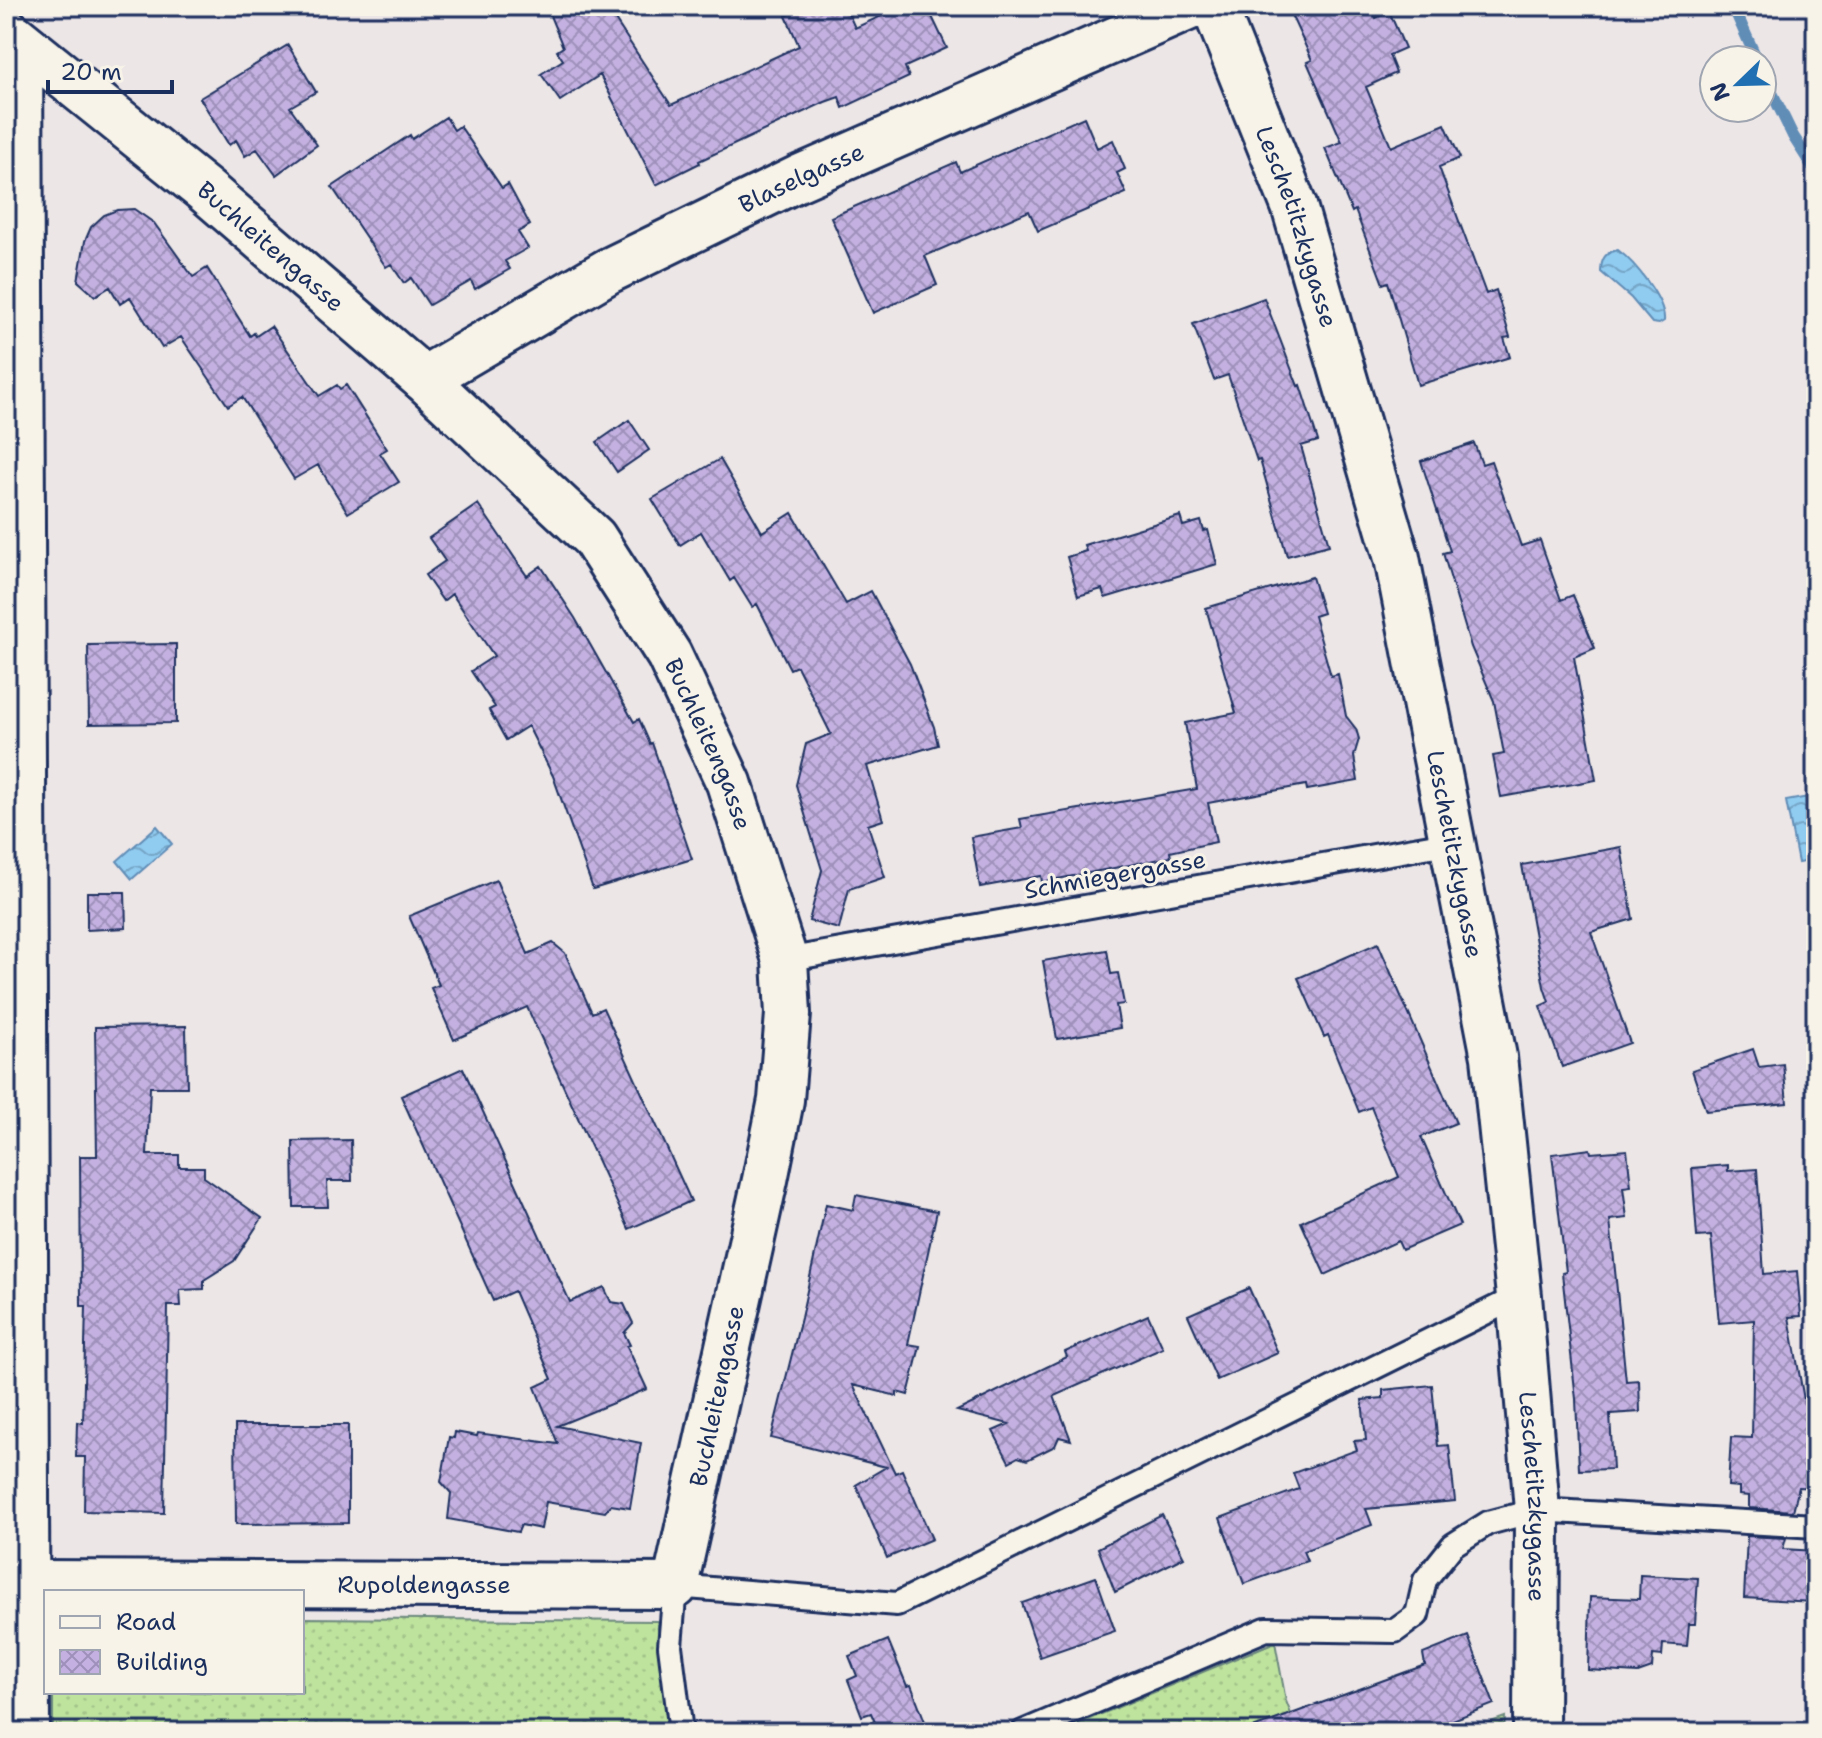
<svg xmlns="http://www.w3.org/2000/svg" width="1822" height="1738" viewBox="0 0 1822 1738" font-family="'Shantell Sans',sans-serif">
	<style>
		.garden { fill: url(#garden-dots); stroke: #6c897e; stroke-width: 2 }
		.water { fill: url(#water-waves); stroke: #618db6; stroke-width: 2 }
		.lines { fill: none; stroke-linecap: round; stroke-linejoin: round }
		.stream { stroke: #618db6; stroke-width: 12 }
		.building { fill: url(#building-cross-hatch); stroke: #1b2f5e; stroke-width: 2 }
		.service-casing { stroke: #1b2f5e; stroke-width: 28 }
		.minor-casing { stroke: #1b2f5e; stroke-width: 50 }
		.service { stroke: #f7f3e8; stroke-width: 22 }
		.minor { stroke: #f7f3e8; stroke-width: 44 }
		.labels { text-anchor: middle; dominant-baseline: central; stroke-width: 6; stroke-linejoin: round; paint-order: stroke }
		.street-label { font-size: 24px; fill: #1b2f5e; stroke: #f7f3e8 }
	</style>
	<defs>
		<pattern id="garden-dots" width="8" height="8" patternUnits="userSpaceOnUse" patternTransform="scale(2)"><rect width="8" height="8" fill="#bee39d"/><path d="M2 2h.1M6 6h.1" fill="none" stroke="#a3c38a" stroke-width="1.8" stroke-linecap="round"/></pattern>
		<pattern id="water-waves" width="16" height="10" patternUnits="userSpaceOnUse" patternTransform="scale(2)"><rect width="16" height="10" fill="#90cbf0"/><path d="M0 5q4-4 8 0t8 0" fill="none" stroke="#75a5c6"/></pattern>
		<pattern id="building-cross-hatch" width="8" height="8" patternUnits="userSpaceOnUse" patternTransform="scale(2)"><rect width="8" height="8" fill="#c4b1e1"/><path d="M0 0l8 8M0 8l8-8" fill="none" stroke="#9e90ba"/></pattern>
	</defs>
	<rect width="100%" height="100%" fill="#ede6e7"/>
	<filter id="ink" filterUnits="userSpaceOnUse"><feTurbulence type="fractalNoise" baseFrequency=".0125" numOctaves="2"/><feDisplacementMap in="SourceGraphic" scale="16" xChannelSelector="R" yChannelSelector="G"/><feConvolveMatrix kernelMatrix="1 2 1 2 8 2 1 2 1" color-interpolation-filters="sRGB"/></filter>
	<g filter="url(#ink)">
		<path class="garden" d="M302,1618L657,1621L671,1732H53V1692H302Z
			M1275,1642L1286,1701L1298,1732H1058Z
			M1505,1717L1504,1732H1463Z"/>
		<path class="water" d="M1618,250C1634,262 1666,300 1664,321L1659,324L1652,323L1631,298L1601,272C1601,259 1605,252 1618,250Z
			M1814,796L1816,860L1798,863L1786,801Z
			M157,826L172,844L132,879L117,861Z"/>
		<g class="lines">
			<path class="stream" d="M1733,6L1757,60
				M1762,72L1793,136L1816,172"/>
		</g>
		<path class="building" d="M546,6H606L671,105L799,46L786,16L807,6H845L855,28L903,6H927L947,48L905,67L909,77L843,108L839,97L825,102L699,161L700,163L656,185L600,75L560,101L541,74L563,60L557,51L563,47Z
			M1287,6H1371L1376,18L1389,11L1405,48L1389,55L1396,73L1366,87L1391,147L1445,124L1460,158L1439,167L1486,294L1496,290L1510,337L1504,338L1510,357L1418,385L1388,282L1383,284L1355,210L1352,212L1325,148L1342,142L1307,62L1312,60Z
			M288,45L316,92L290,107L317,145L276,175L257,149L245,156L236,140L229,145L200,98Z
			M446,117L454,130L460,126L502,188L508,184L530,225L518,232L528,248L505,261L510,269L475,289L471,281L429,305L411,278L404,283L391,264L386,267L332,187L410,135L412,139Z
			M1084,117L1097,148L1113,140L1125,169L1117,173L1126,193L1038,231L1029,211L925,256L937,285L873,313L831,217L956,162L960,172Z
			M134,209L154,223L193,277L207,268L250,336L254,333L256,336L271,326L319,396L337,385L340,389L346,385L387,449L380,453L399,482L348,513L318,465L294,479L242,397L228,406L181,337L162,348L130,297L120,304L110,287L95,296L78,281L85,241L91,227L104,215L117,210Z
			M1264,298L1298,386L1300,385L1318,441L1301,446L1329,545L1287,556L1260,460L1257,461L1228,375L1214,380L1193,324Z
			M629,420L649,450L617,472L597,442Z
			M1474,443L1482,464L1491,461L1521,546L1540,540L1561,600L1573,595L1595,648L1574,657L1596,780L1501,797L1493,756L1504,754L1494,701L1471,647L1443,553L1450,551L1421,461Z
			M720,459L762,532L792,513L846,604L871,591L910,664L934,727L938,745L867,766L883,820L868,825L885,877L849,889L839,929L809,921L822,870L796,785L806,744L831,734L797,666L790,669L757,604L752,607L734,578L730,581L701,532L680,545L652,499Z
			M478,504L527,576L541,566L575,618L634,722L639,719L650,744L652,743L692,859L593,889L553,776L528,726L506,740L489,710L495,707L471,671L494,656L452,594L443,601L425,575L445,561L429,538Z
			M1180,516L1183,526L1201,521L1204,531L1208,530L1217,564L1105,598L1102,589L1078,596L1067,557L1086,551L1084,545Z
			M1312,577L1323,613L1314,616L1331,676L1338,674L1346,716L1356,729L1359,739L1354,756L1358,781L1307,790L1306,785L1208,803L1216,842L1170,852L1171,857L1042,882L1041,876L980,887L971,837L1022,828L1020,819L1197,789L1185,723L1236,713L1206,608Z
			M176,644V723L89,724L88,645Z
			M1621,847L1633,919L1591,932L1630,1043L1562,1067L1540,1006L1549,1002L1544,987L1522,865Z
			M496,880L528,954L553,943L565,953L592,1013L603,1008L691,1201L629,1229L527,1007L454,1040L431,988L439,985L409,916Z
			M87,892H125L126,928L87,930Z
			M1378,943L1456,1123L1421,1137L1460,1225L1402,1250L1398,1241L1325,1275L1301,1222L1399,1177L1371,1107L1359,1112L1328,1035L1324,1037L1298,978Z
			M1107,950L1111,974L1118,973L1124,1004L1116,1005L1120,1028L1057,1039L1043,961Z
			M186,1026L187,1087H150L147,1155H179V1167H204V1177L262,1218L234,1261L204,1280V1289L180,1290L181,1306H168L164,1513L84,1511L85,1457H76L77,1422L83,1423L86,1306H81L80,1156H97L95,1027Z
			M1753,1049L1759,1067L1783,1064L1787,1103L1706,1111L1692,1070Z
			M463,1068L570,1302L604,1287L611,1302L624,1304L633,1323L624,1333L630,1345L627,1346L647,1389L557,1426L641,1443L630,1508L611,1505L605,1512L546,1502L541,1529L521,1525L518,1532L448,1519L451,1493L441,1482L449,1437L454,1438L455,1432L477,1436L478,1433L558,1444L535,1387L552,1379L514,1291L493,1301L401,1096Z
			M351,1140L352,1181H327L328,1207H294L293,1141Z
			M1590,1149L1591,1153L1627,1150L1631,1186L1623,1187L1627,1218L1610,1220L1626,1381L1639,1380L1640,1412L1610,1414L1613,1469L1579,1470L1576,1399L1562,1273L1566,1272L1552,1154Z
			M1728,1165V1171L1757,1169L1764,1274L1797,1271L1801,1316L1789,1317L1816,1466V1488L1799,1487L1793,1511L1749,1508V1496L1739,1495V1487L1728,1486L1731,1437L1752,1438L1754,1320L1719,1323L1711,1236L1697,1237L1692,1168Z
			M856,1195L937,1211L908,1344L920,1346L908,1395L897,1392V1396L853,1385L895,1473L902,1470L932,1539L887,1558L856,1485L886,1467L771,1438L801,1318L826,1204L853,1210Z
			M1249,1288L1278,1353L1217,1380L1188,1315Z
			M1148,1315L1163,1348L1054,1396L1071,1440L1059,1437L1055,1446L1027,1460L1018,1457L1009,1462L993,1431L1009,1424L957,1411L1067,1357L1065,1352Z
			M1432,1385L1438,1446L1449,1445L1455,1501L1366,1509L1372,1525L1303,1551L1307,1561L1244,1584L1220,1518L1299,1489L1293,1473L1357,1450L1354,1441L1366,1440L1362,1400L1383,1398V1390Z
			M235,1425H348V1523L236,1524Z
			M1162,1515L1184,1557L1115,1592L1098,1548Z
			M1747,1536L1786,1538L1783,1549L1816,1551L1813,1602L1744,1598Z
			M1640,1575L1698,1578L1695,1624H1689L1687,1646L1663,1644L1662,1656L1653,1655L1652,1668L1638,1673L1588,1670L1590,1597L1639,1599Z
			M1096,1577L1115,1631L1040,1657L1022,1603Z
			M1468,1636L1494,1704L1422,1732H1254L1253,1728L1425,1665L1423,1654Z
			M888,1640L907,1686L911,1685L929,1732H879L871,1713L862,1716L848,1680L857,1676L849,1656Z"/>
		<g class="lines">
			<g class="service-casing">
				<path id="service" d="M785,960L1453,842
					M681,1732L670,1646L675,1586L897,1604L1519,1296
					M1023,1732L1266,1629L1395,1631L1417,1615L1425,1580L1453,1545L1488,1523L1537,1510L1816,1526"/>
			</g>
			<g class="minor-casing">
				<g id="minor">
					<path id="s1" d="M1214,6L1294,206L1397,558L1494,1057L1519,1296L1537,1510L1536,1732"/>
					<path id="s2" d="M6,30L206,191L424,379L594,538L669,655L729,783L785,960L788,1014L781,1100L765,1180L675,1586L28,1583"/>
					<path d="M20,44L27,1732"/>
					<path id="s3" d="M424,379L608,271L799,178L1192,6"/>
				</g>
			</g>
			<use href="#service" class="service"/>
			<use href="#minor" class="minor"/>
		</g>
	</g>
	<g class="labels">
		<g class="street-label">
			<text stroke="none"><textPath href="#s3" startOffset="428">Blaselgasse</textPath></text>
			<text stroke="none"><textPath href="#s1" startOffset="236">Leschetitzkygasse</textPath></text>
			<text stroke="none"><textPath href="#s2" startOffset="342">Buchleitengasse</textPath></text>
			<text stroke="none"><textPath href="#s2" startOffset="1014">Buchleitengasse</textPath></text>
			<text stroke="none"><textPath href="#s1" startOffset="884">Leschetitzkygasse</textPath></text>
			<text transform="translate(1115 875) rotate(-10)">Schmiegergasse</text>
			<text transform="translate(717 1396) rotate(-78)">Buchleitengasse</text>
			<text stroke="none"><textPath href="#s1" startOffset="1532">Leschetitzkygasse</textPath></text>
			<text x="424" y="1585">Rupoldengasse</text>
		</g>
	</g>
	<rect width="1822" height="1738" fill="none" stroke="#f7f3e8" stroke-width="32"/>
	<rect x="16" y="16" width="1790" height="1706" fill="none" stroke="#1b2f5e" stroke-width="3" filter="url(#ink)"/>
	<rect x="44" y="1590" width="260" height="104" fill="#f7f3e8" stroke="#9fa5b1" stroke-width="2"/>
	<rect x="60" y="1616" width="40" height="12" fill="#f7f3e8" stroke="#9fa5b1" stroke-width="2"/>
	<text x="116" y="1630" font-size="24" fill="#1b2f5e">Road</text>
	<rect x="60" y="1650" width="40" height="24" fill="url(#building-cross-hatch)" stroke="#9fa5b1" stroke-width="2"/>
	<text x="116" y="1670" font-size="24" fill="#1b2f5e">Building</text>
	<g transform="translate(1738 84) rotate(247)"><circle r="38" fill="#f7f3e8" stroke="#9fa5b1" stroke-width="2"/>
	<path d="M0-6L14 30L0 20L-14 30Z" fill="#1f6fb2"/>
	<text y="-12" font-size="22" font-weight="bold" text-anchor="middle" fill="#1b2f5e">N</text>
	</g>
	<path d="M48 80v12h124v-12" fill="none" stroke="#1b2f5e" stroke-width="4"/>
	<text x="60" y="80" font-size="24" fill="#1b2f5e" stroke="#f7f3e8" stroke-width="6" paint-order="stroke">20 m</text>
</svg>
